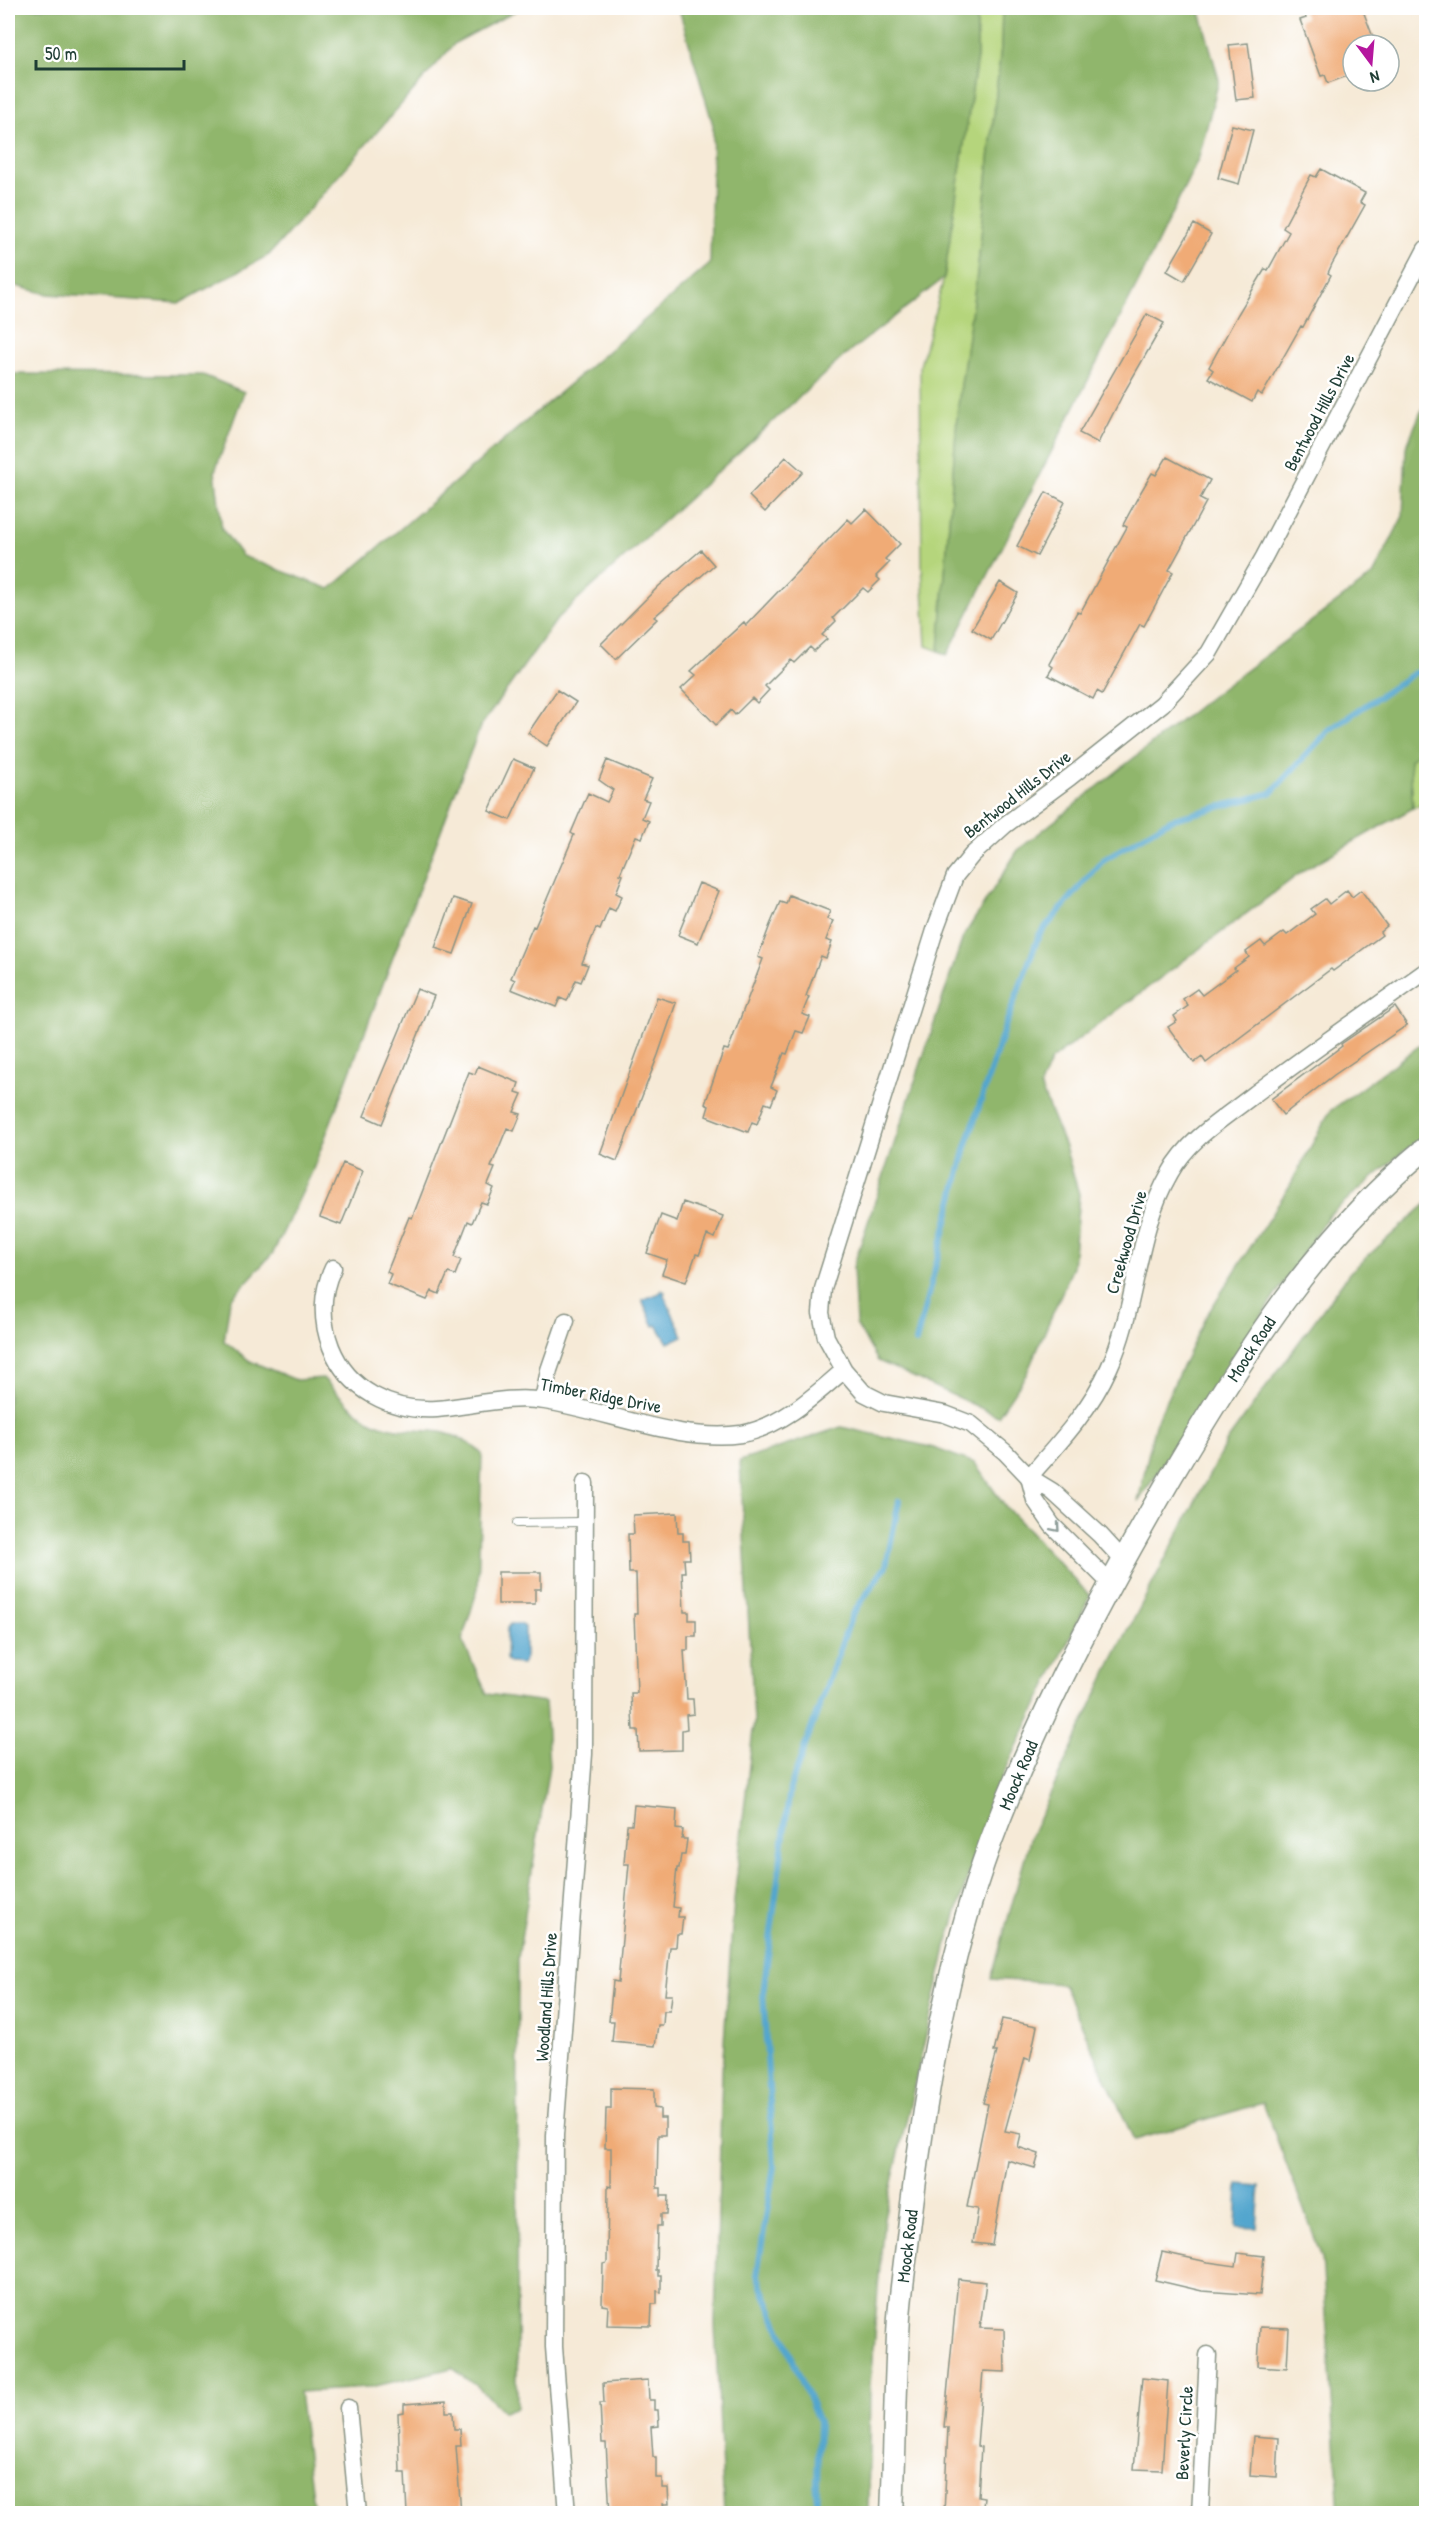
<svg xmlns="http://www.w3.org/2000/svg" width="1434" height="2521" viewBox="0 0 1434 2521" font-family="'Patrick Hand',sans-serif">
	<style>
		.green { fill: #b5d57c; stroke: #6a8958; stroke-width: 1.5 }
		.forest { fill: #90b66c; stroke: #587a50; stroke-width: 1.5 }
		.water { fill: #52a6ce; stroke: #387281; stroke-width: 1.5 }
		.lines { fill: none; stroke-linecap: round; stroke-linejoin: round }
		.stream { stroke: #52a6ce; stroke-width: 6 }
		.building { fill: #f0ab76 }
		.lane-casing { stroke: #8a9486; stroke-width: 10 }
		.street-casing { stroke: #8a9486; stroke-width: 19 }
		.secondary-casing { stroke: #8a9486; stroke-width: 25 }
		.lane { stroke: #fff; stroke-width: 8 }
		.street { stroke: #fff; stroke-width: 16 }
		.secondary { stroke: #fff; stroke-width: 22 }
		.oneway { stroke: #8f9e9a }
		.labels { text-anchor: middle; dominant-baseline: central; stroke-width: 5; stroke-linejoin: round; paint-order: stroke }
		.street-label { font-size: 18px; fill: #1f3d34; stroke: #fff }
	</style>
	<rect width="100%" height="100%" fill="#fff"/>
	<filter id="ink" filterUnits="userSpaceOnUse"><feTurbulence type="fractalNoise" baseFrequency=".0167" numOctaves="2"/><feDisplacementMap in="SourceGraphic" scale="12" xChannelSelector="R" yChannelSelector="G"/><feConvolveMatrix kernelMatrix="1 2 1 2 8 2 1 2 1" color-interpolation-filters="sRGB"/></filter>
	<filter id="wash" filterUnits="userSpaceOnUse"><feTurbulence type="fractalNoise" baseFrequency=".008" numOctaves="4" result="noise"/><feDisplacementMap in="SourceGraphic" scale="24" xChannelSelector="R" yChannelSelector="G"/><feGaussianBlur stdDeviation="1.35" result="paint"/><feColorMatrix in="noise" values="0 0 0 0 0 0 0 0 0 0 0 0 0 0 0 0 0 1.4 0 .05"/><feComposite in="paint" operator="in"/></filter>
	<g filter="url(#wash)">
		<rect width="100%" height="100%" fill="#f6ead7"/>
		<path class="green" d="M977,8H1002L1001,47L977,274L958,406L939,651L926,646L922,565L920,366L944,278L977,57Z
			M1426,744V801L1413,808L1410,760Z"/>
		<path class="forest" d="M8,8H521L455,43L269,255L180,303L47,294L8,284Z
			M676,8H977V57L944,278L843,357L558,618L480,727L312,1172L273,1253L230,1300L224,1341L250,1361L296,1380L323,1378C336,1392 351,1409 368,1419C394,1435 420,1427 445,1433C458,1436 471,1444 482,1453L478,1588L462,1640L487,1694L545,1702L549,1766L518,1958L517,2407L504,2412L477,2386L452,2368L367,2388L299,2392L314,2513H8V374L203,375L244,392L215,471L222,529L242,556L330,589L710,264L713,125L679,9Z
			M1002,8H1199L1219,80L1199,157L1140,279L947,655L939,651L958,406L977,274L1001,47Z
			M1426,400V744L1410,760L1413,808L1307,868L1051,1060L1040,1086L1065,1147L1079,1194L1073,1267L1026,1375L998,1416L878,1361L856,1324L853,1267L963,937L1018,850L1213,695L1373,575L1403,516L1406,447Z
			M1426,1041V1136L1403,1152L1328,1216L1138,1502L1155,1424L1205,1318L1289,1187L1330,1111Z
			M1426,1204V2513H1340L1322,2257L1263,2103L1134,2140L1063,1984L991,1979L1031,1836L1113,1659L1227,1441L1350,1272Z
			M841,1427L931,1447L975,1463L1004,1505L1090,1596L991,1800L946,1948L884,2217L870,2385L868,2513L724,2514L715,2324L722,2071L734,1900L754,1721L740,1461Z"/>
		<path class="water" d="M661,1290L665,1292L664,1295L683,1336L668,1343L657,1325L654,1326L642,1300L660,1293Z
			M510,1624H521L525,1628V1660L522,1664L509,1663L506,1659L507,1628Z
			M1238,2184L1260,2186L1257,2228L1236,2227Z"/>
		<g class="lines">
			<path class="stream" d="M916,1342L966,1147L1004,1029L1039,935L1103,860L1170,820L1271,793L1329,730L1414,673L1426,669
				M816,2514L819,2422L757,2275L774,2166L763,1993L790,1788L852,1615L886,1566L899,1501"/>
		</g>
		<g id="blocks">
			<path class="building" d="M1302,8H1362L1376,45H1353V74L1328,83L1325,75L1321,76L1300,20L1306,18Z
				M1248,43L1255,98L1236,100L1229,45Z
				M1232,125L1253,130L1239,184L1218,178Z
				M1321,169L1365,193L1360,202L1365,205L1332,264L1328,273L1331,275L1303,327L1301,326L1262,395L1257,392L1252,402L1208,378L1213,370L1209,367L1238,314L1265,269L1268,270L1289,232L1283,228L1311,175L1316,177Z
				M1194,224L1211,234L1184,281L1167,271Z
				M1147,314L1164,323L1123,394L1098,443L1079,433Z
				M786,457L803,472L765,512L749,496Z
				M1167,457L1210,480L1200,499L1206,502L1169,570L1173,572L1144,626L1140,624L1102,694L1097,691L1093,699L1048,675L1053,667L1049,664L1077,612L1080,613L1127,527L1123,525L1139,495L1152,473L1156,475Z
				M1046,492L1065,502L1037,556L1017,546Z
				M866,509L900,544L885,559L889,563L876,576L880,580L868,592L863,588L833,618L836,621L822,635L827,639L814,651L810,647L794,663L791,660L765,686L769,690L757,703L752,698L735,715L731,710L716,725L681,689L696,675L691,671L744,622L746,625L848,519L852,523Z
				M701,550L714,565L654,617L657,619L616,659L601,644L659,586Z
				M1000,582L1018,593L991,640L972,629Z
				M557,690L576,702L547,746L528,733Z
				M513,759L534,768L510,820L489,811Z
				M607,760L652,779L643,799L649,801L642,818L649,821L642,838L636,836L620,874L623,875L616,893L622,896L615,911L609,908L600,930L596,928L582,963L588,965L581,982L576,980L567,1001L560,998L556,1007L511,989L515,980L511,978L533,926L535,927L574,835L571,833L588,793L607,802L613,790L599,780Z
				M699,883L719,891L698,943L678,935Z
				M1347,890L1352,897L1361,890L1387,926L1380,932L1382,935L1333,971L1331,969L1206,1063L1202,1057L1194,1063L1168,1027L1177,1021L1174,1016L1188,1006L1183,999L1197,989L1202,995L1236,970L1234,968L1249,957L1246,952L1261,941L1265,946L1284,932L1287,935L1315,914L1311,909L1325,899L1329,904Z
				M789,895L830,911L827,919L833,921L826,940L832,942L826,958L821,956L806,996L809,997L802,1014L810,1017L803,1033L796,1031L787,1054L784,1053L771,1087L777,1090L771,1105L765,1103L757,1124L752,1122L748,1132L706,1116L709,1106L705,1104L724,1049L728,1050L763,959L758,957L770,925L780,902L786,904Z
				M453,898L472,904L454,954L435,948Z
				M417,989L434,996L382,1124L364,1116Z
				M657,997L676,1003L658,1055L617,1161L600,1154Z
				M1395,1007L1407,1025L1334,1075L1283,1115L1271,1099L1342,1046L1341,1044Z
				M478,1066L519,1083L516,1092L522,1094L514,1112L521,1114L514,1131L507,1128L491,1167L495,1168L488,1185L494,1188L487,1204L481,1202L472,1223L468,1221L454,1257L461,1260L455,1275L448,1273L439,1294L432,1291L427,1300L387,1284L391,1274L387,1272L409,1217L412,1218L469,1072L475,1074Z
				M343,1163L363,1171L341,1225L320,1217Z
				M683,1202L723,1216L715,1238L707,1235L699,1255L696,1254L686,1282L662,1274L667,1260L647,1253L661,1215L677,1221Z
				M677,1513L678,1533H683V1541H689L690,1559H684L685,1572H682L684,1612H689V1620H696V1636H688V1650H684L687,1699H693L694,1714L686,1715L687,1729L682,1730V1750L639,1751L638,1730H633L631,1693H637L634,1614H637L636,1573H629L628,1534H634L633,1515Z
				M498,1572H541V1589H535V1604H498Z
				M634,1805L677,1809L676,1829L683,1830L682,1839H687L685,1855H681L679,1868H677L673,1907L679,1908L678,1917H683L681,1934H677L676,1947H670L665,1995H672L670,2011H664L663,2025H658L655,2046L612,2042L614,2021H609L613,1981L618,1982L629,1864H624L627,1825H632Z
				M1002,2019L1037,2026L1030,2060L1025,2058L1005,2131L1021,2134L1018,2147L1039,2154L1035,2168L1007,2160L992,2245L973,2243L978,2209L967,2207L988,2104L983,2103L997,2052H994Z
				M611,2088L654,2089V2108L660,2109V2118H665V2135H658L657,2188H661V2196H668L667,2214H661V2226H657L656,2270H658V2276H661V2292L657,2291V2304H652L651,2326L607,2325L608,2306L602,2305L603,2264L607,2263L608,2186L611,2187V2148H605L606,2109H611Z
				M1162,2252L1208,2262L1236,2266L1238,2253L1264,2256L1260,2295L1202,2291L1155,2280Z
				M958,2279L986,2282L980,2328L1004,2329L1005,2372L983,2371L977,2446L981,2447L978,2497L984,2498L982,2514H944L948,2427H944Z
				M1260,2327L1289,2328L1287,2368L1258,2366Z
				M1142,2378L1168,2381L1162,2470L1134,2469Z
				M648,2380L649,2400H654V2410H658L659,2426L651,2427L653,2457H656V2478H662V2488H668L669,2504H663L664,2514H610L606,2443H602L600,2403H604L603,2383Z
				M446,2401V2412H453L454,2429H460L461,2446H456L461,2514H407L405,2473H400L398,2413L404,2412V2404Z
				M1253,2436L1279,2438L1277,2477L1250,2475Z"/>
		</g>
	</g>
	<g filter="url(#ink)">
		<use href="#blocks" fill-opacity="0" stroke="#8a9486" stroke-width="1.5"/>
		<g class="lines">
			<g class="lane-casing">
				<path id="lane" d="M517,1523L583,1522"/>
			</g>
			<g class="street-casing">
				<path id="street" d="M333,1268C321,1293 321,1321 331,1347C348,1390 391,1412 437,1409C472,1406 509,1395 545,1401C605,1410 680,1443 741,1434C781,1427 814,1396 844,1370
					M543,1400L549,1370L566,1321
					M1029,1477C1059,1443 1090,1410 1109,1368C1138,1305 1135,1233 1170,1173C1189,1138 1226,1117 1256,1093C1312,1051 1370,1011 1426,971
					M1029,1477L1035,1500L1052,1525L1110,1583
					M1123,1560L1100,1535L1052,1491L1029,1477L1005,1452L971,1424L945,1414L884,1403L864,1393L844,1370L826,1337L821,1313L823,1289L936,927L955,876L972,855L1005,825L1070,777L1162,704L1209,653L1264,557L1426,249
					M348,2408L358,2514
					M567,2514L554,2347L555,2135L584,1754L585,1483
					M1200,2514L1208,2355"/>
			</g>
			<g class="secondary-casing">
				<path id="secondary" d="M892,2514C895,2448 895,2382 899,2317C902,2279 908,2241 912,2204C928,2075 951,1941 999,1820C1046,1700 1107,1587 1172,1475C1243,1355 1317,1237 1426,1148"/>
			</g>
			<use href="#lane" class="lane"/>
			<use href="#street" class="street"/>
			<use href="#secondary" class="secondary"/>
		</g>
		<defs><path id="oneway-chevron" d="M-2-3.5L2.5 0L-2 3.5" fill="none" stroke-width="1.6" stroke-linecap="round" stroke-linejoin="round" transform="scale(1.5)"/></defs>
		<use class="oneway" href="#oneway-chevron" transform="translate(1056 1528) rotate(49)"/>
	</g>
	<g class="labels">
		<g class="street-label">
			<text transform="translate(1319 412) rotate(-62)">Bentwood Hills Drive</text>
			<text transform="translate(1017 794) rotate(-38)">Bentwood Hills Drive</text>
			<text transform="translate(1126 1242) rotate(-74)">Creekwood Drive</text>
			<text transform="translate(1251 1349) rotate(-57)">Moock Road</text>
			<text transform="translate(601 1395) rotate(11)">Timber Ridge Drive</text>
			<text transform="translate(1018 1775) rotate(-67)">Moock Road</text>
			<text transform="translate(546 1997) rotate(-86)">Woodland Hills Drive</text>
			<text transform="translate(907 2246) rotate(-83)">Moock Road</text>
			<text transform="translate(1184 2433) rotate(-87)">Beverly Circle</text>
		</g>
	</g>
	<rect width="1434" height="2521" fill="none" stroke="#fff" stroke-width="30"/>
	<g transform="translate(1371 63) rotate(164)"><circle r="28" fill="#ffffff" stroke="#a5b1ae" stroke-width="1.5"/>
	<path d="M0-4.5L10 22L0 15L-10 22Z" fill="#b5179e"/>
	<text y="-9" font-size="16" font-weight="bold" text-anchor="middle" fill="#1f3d34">N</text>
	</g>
	<path d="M36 60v9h148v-9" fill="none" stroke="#1f3d34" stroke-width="3"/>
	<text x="45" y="60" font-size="18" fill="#1f3d34" stroke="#ffffff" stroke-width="4.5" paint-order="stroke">50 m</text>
</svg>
